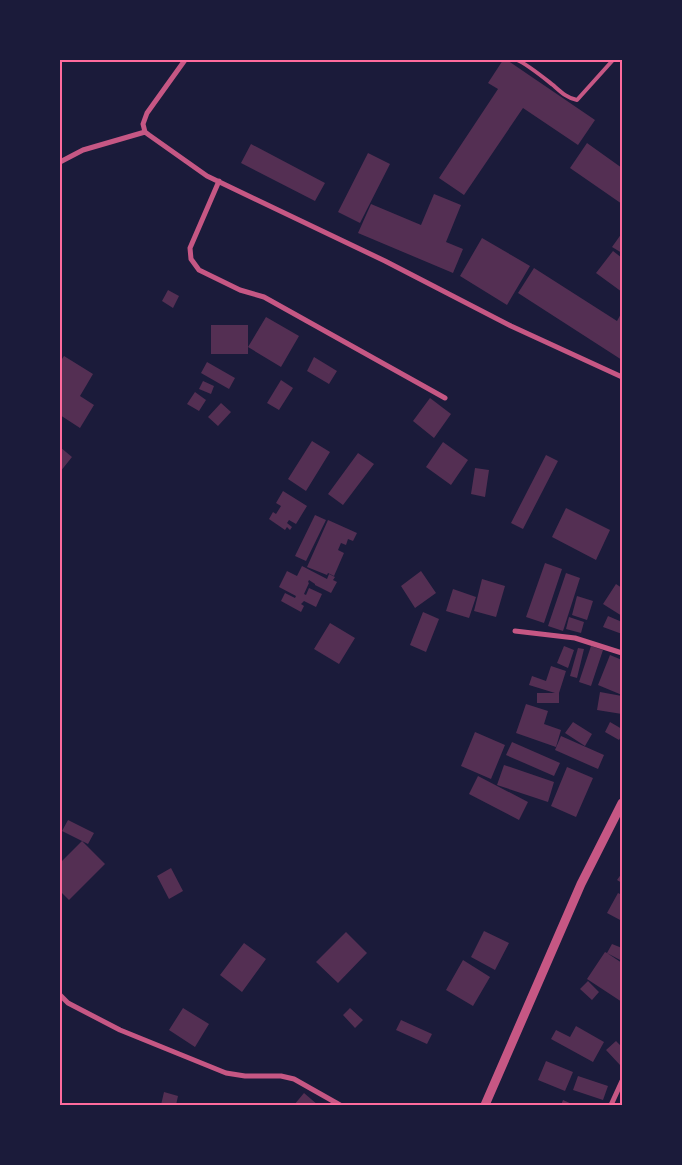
<svg xmlns="http://www.w3.org/2000/svg" width="682" height="1165" viewBox="0 0 682 1165" font-family="'Sofia Sans Condensed',sans-serif">
	<style>
		.building { fill: #542f53 }
		.lines { fill: none; stroke-linecap: round; stroke-linejoin: round }
		.service { stroke: #c65784; stroke-width: 4 }
		.minor { stroke: #c65784; stroke-width: 5 }
		.tertiary { stroke: #c65784; stroke-width: 9 }
		.neatline { fill: none; stroke: #ff6b9d; stroke-width: 2 }
	</style>
	<rect width="100%" height="100%" fill="#1b1b3a"/>
	<path class="building" d="M503,60H507L595,120L578,145L523,108L464,195L439,178L498,89L488,83Z
		M587,143L622,168V204L570,168Z
		M251,144L325,183L315,201L241,163Z
		M368,153L390,164L360,223L338,212Z
		M434,194L461,205L446,242L463,249L453,273L358,233L371,204L421,225Z
		M622,233V253L612,247Z
		M482,238L530,266L507,305L460,276Z
		M613,251L622,258V292L596,273Z
		M534,268L617,321L622,312V360L518,293Z
		M168,290L179,296L173,308L162,301Z
		M266,317L299,336L281,367L248,347V354H211V325H248V347Z
		M64,356L93,374L80,396L94,405L80,428L60,415V362Z
		M314,357L337,371L329,384L307,371Z
		M207,362L235,378L229,389L201,373Z
		M281,380L293,388L279,410L267,403Z
		M203,381L214,386L211,394L199,389Z
		M195,392L206,400L199,411L187,404Z
		M430,398L451,414L434,438L413,421Z
		M221,403L231,412L218,426L208,417Z
		M312,441L330,452L306,491L288,479Z
		M443,442L468,460L451,485L426,467Z
		M60,447L72,457L60,472Z
		M358,453L374,464L343,505L328,494Z
		M546,455L558,461L523,529L511,523Z
		M475,468L489,470L485,497L471,494Z
		M283,491L307,506L296,524L289,520L287,523L292,527L290,530L287,527L285,530L269,519L273,512L276,514L281,506L276,503Z
		M566,508L610,530L596,560L552,537Z
		M315,515L326,520L306,561L295,556Z
		M328,520L357,533L353,541L348,539L346,545L341,543L338,550L344,553L334,576L328,573L327,575L307,567Z
		M545,563L562,569L544,623L526,617Z
		M302,566L327,579L329,574L335,577L333,580L337,582L331,593L315,585V584L309,580L308,582L309,583L304,594L306,595L309,588L322,594L316,607L304,601L301,604L304,606L301,612L281,601L285,593L295,598L296,596L279,587L287,571L297,576Z
		M421,571L436,593L415,608L401,586Z
		M566,573L580,578L563,631L548,626Z
		M482,579L505,586L496,617L474,611Z
		M616,584L622,588V616L603,604Z
		M453,589L476,597L469,618L446,611Z
		M577,596L593,601L587,620L572,615Z
		M423,612L439,619L426,652L410,645Z
		M608,616L622,622V634L603,627Z
		M569,617L584,622L581,633L566,629Z
		M330,623L355,638L339,664L314,649Z
		M564,646L574,650L568,668L557,663Z
		M591,646L603,650L591,686L579,682Z
		M578,648L584,649L577,678L570,676Z
		M610,655L622,660V695L598,685Z
		M551,666L566,671L559,693V703H537V693H555L529,685L532,676L546,681Z
		M600,692L622,696V714L597,710Z
		M526,704L548,711L544,724L561,730L556,747L516,733Z
		M573,722L592,734L585,746L565,733Z
		M610,722L622,729V735L619,740L605,732Z
		M475,732L505,745L491,779L461,766Z
		M561,736L604,755L598,769L555,750Z
		M512,742L560,763L554,776L506,755Z
		M504,765L554,782L548,802L497,785Z
		M567,767L593,778L576,817L551,806Z
		M478,776L528,802L519,820L469,794Z
		M68,820L94,833L88,844L62,831Z
		M82,841L105,864L69,900L60,891V863Z
		M171,868L183,891L169,899L157,876Z
		M622,873V883L617,880Z
		M618,893L622,895V921L607,913Z
		M484,931L509,943L495,970L471,957Z
		M346,932L367,953L338,983L316,962Z
		M244,943L266,959L242,992L220,975Z
		M612,944L622,948V961L607,953L622,963V1002L587,979L605,952L607,953Z
		M463,960L490,977L473,1006L446,990Z
		M588,981L599,992L592,1000L580,989Z
		M183,1008L209,1024L195,1047L169,1030Z
		M350,1008L363,1020L355,1028L343,1015Z
		M401,1020L432,1034L427,1044L396,1030Z
		M576,1026L604,1042L593,1062L551,1039L556,1030L570,1037Z
		M616,1041L622,1047V1064L620,1065L606,1050Z
		M546,1061L573,1072L565,1091L538,1080Z
		M578,1076L608,1086L603,1100L573,1090Z
		M164,1092L178,1096L176,1105H161Z
		M304,1093L318,1105H294Z
		M563,1100L574,1105H561Z"/>
	<g class="lines">
		<path class="service" d="M517,60C527,64 544,78 553,85C561,92 567,98 577,100L613,60"/>
		<path class="minor" d="M185,60L147,113L143,124L145,132L149,135L207,176L385,261L511,326L622,377
			M60,162L83,150L145,132
			M219,181L190,248L191,259L199,270L240,290L264,297L445,398
			M515,631L575,638L622,653
			M60,995L68,1003L120,1030L226,1073L245,1076H281L294,1079L340,1105
			M611,1105L622,1081"/>
		<path class="tertiary" d="M485,1105L581,884L622,803"/>
	</g>
	<rect width="682" height="1165" fill="none" stroke="#1b1b3a" stroke-width="122"/>
	<rect x="61" y="61" width="560" height="1043" class="neatline"/>
</svg>
